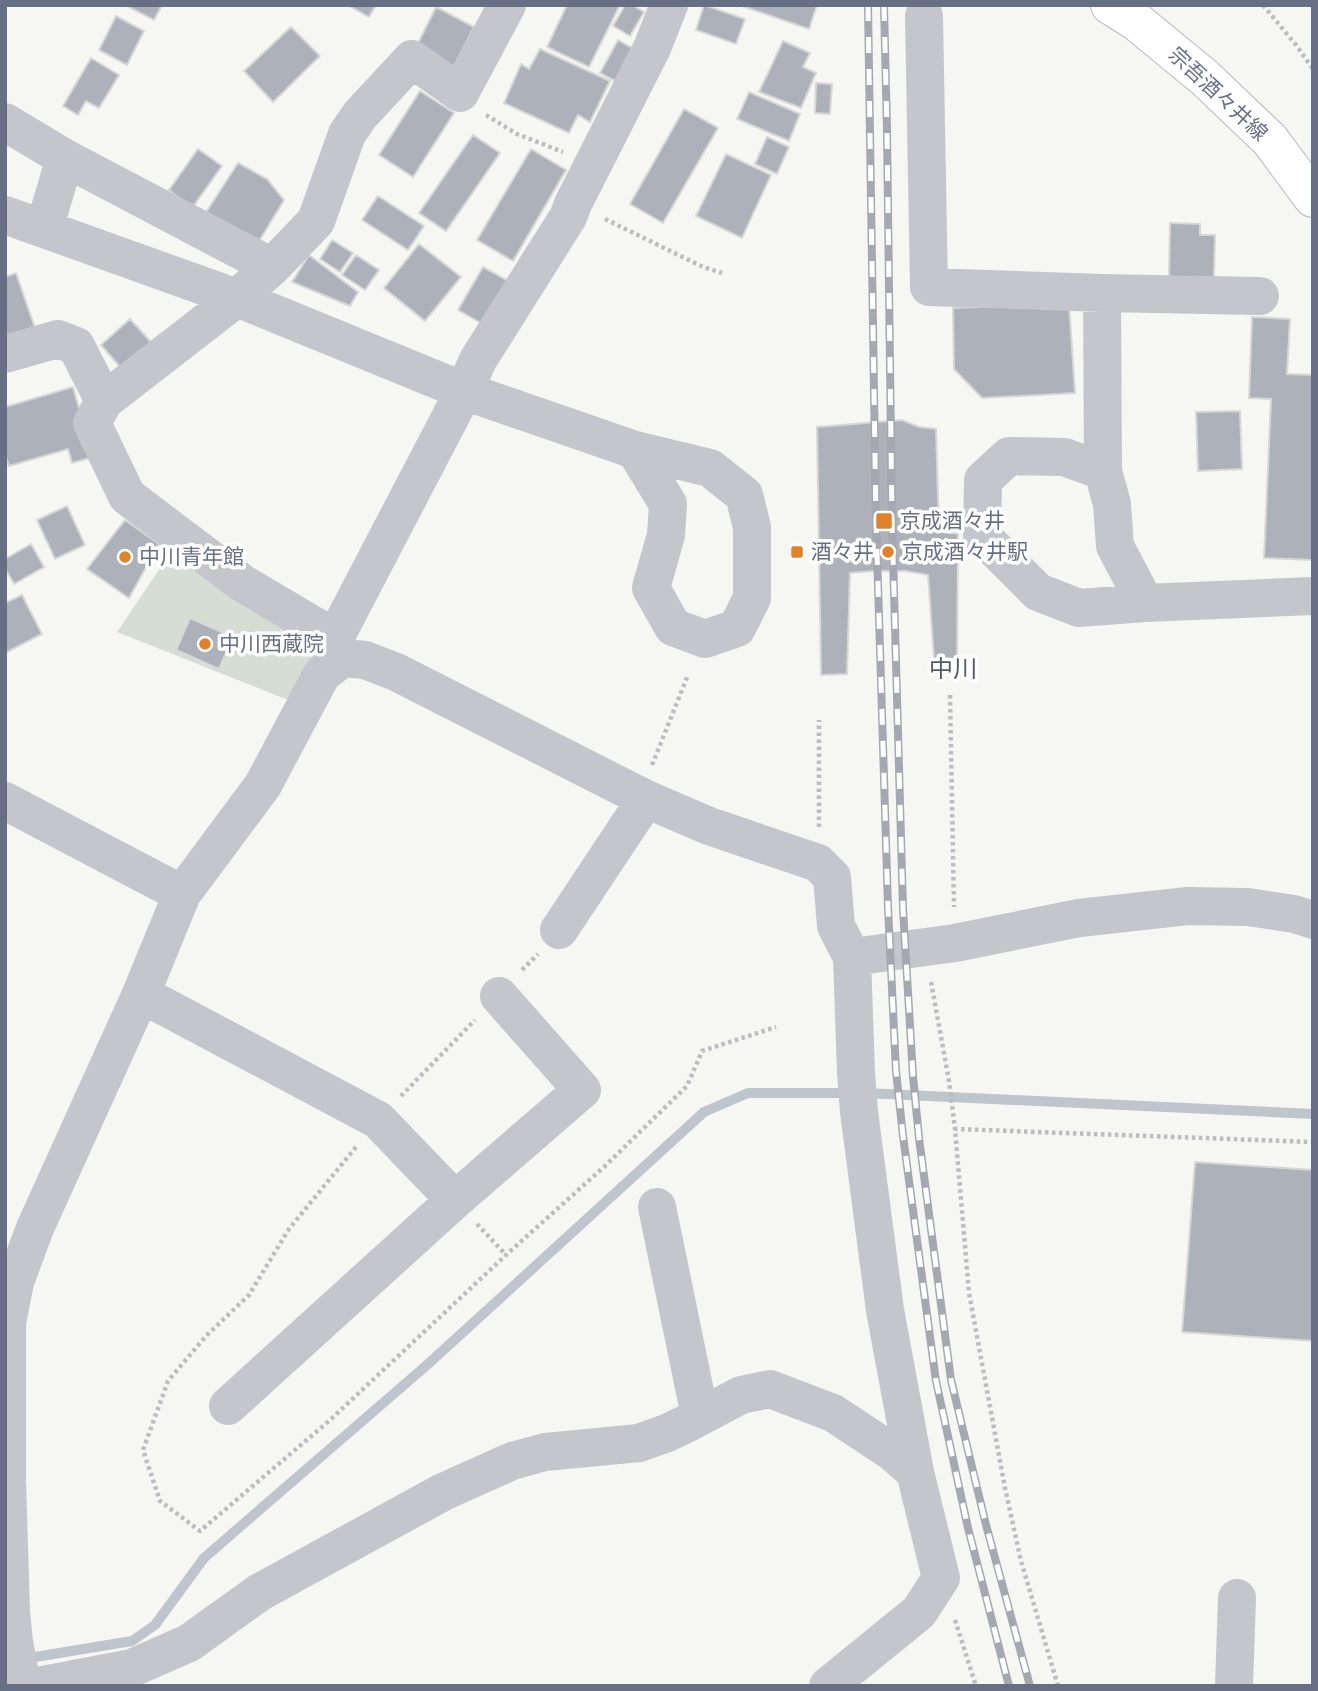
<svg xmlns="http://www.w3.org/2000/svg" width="1318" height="1691" viewBox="0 0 1318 1691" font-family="'Fira Sans Condensed','Noto Sans JP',sans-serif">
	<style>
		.green { fill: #d6ddd5 }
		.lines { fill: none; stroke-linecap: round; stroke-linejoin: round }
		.stream { stroke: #bec5cd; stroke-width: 10 }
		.building { fill: #adb1b9; stroke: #d7d8d6; stroke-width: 2 }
		.major-casing { stroke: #b7b9bf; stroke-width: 40 }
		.path { stroke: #bcbdc0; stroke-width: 4.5; stroke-dasharray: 3.5 3.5; stroke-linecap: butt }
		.minor { stroke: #c4c6cb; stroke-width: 38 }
		.major { stroke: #fff; stroke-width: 38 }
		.rail-casing { stroke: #a5a8b0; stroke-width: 8 }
		.rail { stroke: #fff; stroke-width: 5; stroke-dasharray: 16; stroke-linecap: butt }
		.poi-dot { fill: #df822b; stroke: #fff; stroke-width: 2.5 }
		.labels { text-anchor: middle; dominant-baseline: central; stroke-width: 7; stroke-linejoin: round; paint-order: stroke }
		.street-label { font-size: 21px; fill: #666f84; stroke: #fff }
		.poi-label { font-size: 21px; fill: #666f84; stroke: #fff; text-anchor: start }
		.quarter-label { font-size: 24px; fill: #545a69; stroke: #fff }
	</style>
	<rect width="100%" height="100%" fill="#f6f7f3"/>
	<path class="green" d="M171,552L318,647L298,704L117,632Z"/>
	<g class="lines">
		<path class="stream" d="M865,1093L1313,1114
			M23,1659L132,1641L155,1625L204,1558L427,1365L704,1112L748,1093H850"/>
	</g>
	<path class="building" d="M125,5H162L154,20Z
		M348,5H376L369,17Z
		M567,5H620L589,67L547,47Z
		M625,5H632L644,12L630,36L613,26Z
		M704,5L745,19L736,44L696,30Z
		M739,5H817L809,29Z
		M436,7L474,27L452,70L414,51Z
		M116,16L144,31L127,65L99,50Z
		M291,27L320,56L273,102L244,71Z
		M618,40L632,48L615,81L600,73Z
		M783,41L810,53L803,67L816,73L801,108L759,92Z
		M540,49L610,81L590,122L578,115L569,133L504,103L521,64L529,69Z
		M91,58L119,75L99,108L86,101L78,115L63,106Z
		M816,83L832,84L830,114L815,113Z
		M420,91L454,113L413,177L379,155Z
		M749,92L800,114L789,141L737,119Z
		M684,109L718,128L663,223L630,204Z
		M473,135L500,153L446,231L419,213Z
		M767,137L789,147L777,174L755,164Z
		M198,149L222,166L192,208L169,190Z
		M531,149L566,170L513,261L477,240Z
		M726,154L771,175L742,238L696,216Z
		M238,163L267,179L284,200L258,243L205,214Z
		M378,196L424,226L408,250L362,220Z
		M1170,223L1200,224V235H1215L1214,277H1169Z
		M332,240L353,253L340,272L320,259Z
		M419,244L461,277L425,321L384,288Z
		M309,255L358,292L350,306L292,282Z
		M356,255L379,270L365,290L342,275Z
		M483,267L512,283L488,327L458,310Z
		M16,273L35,328L5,338V277Z
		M1069,303L1075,393L982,398L954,369L953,308Z
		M1252,317L1290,319L1287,374L1313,375V560L1264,558L1271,399L1249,398Z
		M130,319L151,342L121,368L101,345Z
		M73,387L93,457L72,463L68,449L9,466L5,454V407Z
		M1240,411L1242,469L1198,471L1196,412Z
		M902,420L919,427L936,429L939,530L958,534L957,668L935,673L928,575L906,571H874L850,573L847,674L821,675L817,427Z
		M67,506L85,545L55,559L37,520Z
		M125,520L159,544L129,598L87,569Z
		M31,544L44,567L14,584L5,568V559Z
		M22,595L42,634L5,653V603Z
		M190,618L233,637L219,669L176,650Z
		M1195,1162L1313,1170V1341L1182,1332Z"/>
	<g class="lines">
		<g class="major-casing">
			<path id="major" d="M1110,5L1137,22L1205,78L1270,140L1313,198"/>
		</g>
		<path class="path" d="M1263,5L1296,45L1313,69
			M486,115L517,134L563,152
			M605,219L703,267L722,273
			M950,695L954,907
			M652,765L688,675
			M819,827V720
			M522,970L538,954
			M931,982L949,1081L955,1129
			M401,1096L475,1020
			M356,1147L289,1229L249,1295L206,1336L168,1381L143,1450L160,1501L200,1531L329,1421L506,1255L605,1166L687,1086L702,1051L776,1027
			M477,1224L506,1255
			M955,1620L976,1686
			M1058,1686L1021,1561L1005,1488L969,1293L955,1129L1313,1142"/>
		<path class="minor" d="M924,16L929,287L1102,293L1260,296
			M5,122L65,158L272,267
			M5,215L237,298L464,391L635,450L710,468L744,495L752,527V598L737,628L705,639L673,627L651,588L666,535L668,504L635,450
			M44,229L65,158
			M1102,293L1103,471
			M5,354L58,339L76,346L104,401
			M1145,603L1115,546L1112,504L1103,471L1064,457L1009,456L983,480L982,536L1038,592L1079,608L1145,603L1313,596
			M335,638L242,583L127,496L92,423L104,401L237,298L272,267L316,221L347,134L360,115L412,59L460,93L507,5
			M343,658L335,638L464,391L478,360L568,217L573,204L652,48L669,5
			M5,801L182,894
			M559,930L646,799
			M852,957L955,943L1079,918L1188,906L1248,907L1294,914L1313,920
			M141,994L378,1120L455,1200
			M657,1207L700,1416
			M228,1406L455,1200L582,1090L499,996
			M22,1686L14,1642L11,1612L7,1479V1323L15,1282L35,1228L141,994L182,894L263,785L322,674L343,658L365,660L396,672L646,799L709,826L818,863L832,877L836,926L852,957L856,1073L859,1112L885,1310L915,1472L941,1578L919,1612L828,1686
			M38,1686L132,1668L189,1643L260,1592L443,1492L512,1461L545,1452L639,1443L667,1433L690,1422L741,1395L770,1389L833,1413L892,1452L915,1472
			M1234,1686L1237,1598"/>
		<use href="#major" class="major"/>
		<g class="rail-casing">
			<path id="rail" d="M868,5L876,520L888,907L896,1071L903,1136L936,1381L968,1528L1009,1686
				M884,5L887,130L892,521L903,909L913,1076L919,1138L951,1380L986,1525L1030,1686"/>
		</g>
		<use href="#rail" class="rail"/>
	</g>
	<g class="poi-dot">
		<rect x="875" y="512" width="18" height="18" rx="3.5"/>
		<rect x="790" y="545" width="14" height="14" rx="3.5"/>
		<circle cx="888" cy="552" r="7"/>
		<circle cx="125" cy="557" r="7"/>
		<circle cx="205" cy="644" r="7"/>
	</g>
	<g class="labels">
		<g class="street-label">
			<text transform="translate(1218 94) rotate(43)">宗吾酒々井線</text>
		</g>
		<g class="poi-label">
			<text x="900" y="521">京成酒々井</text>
			<text x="811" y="552">酒々井</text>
			<text x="902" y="552">京成酒々井駅</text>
			<text x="139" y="557">中川青年館</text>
			<text x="219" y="644">中川西蔵院</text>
		</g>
		<g class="quarter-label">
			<text x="953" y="669">中川</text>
		</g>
	</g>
	<rect width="1318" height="1691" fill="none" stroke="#666f84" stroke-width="14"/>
</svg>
